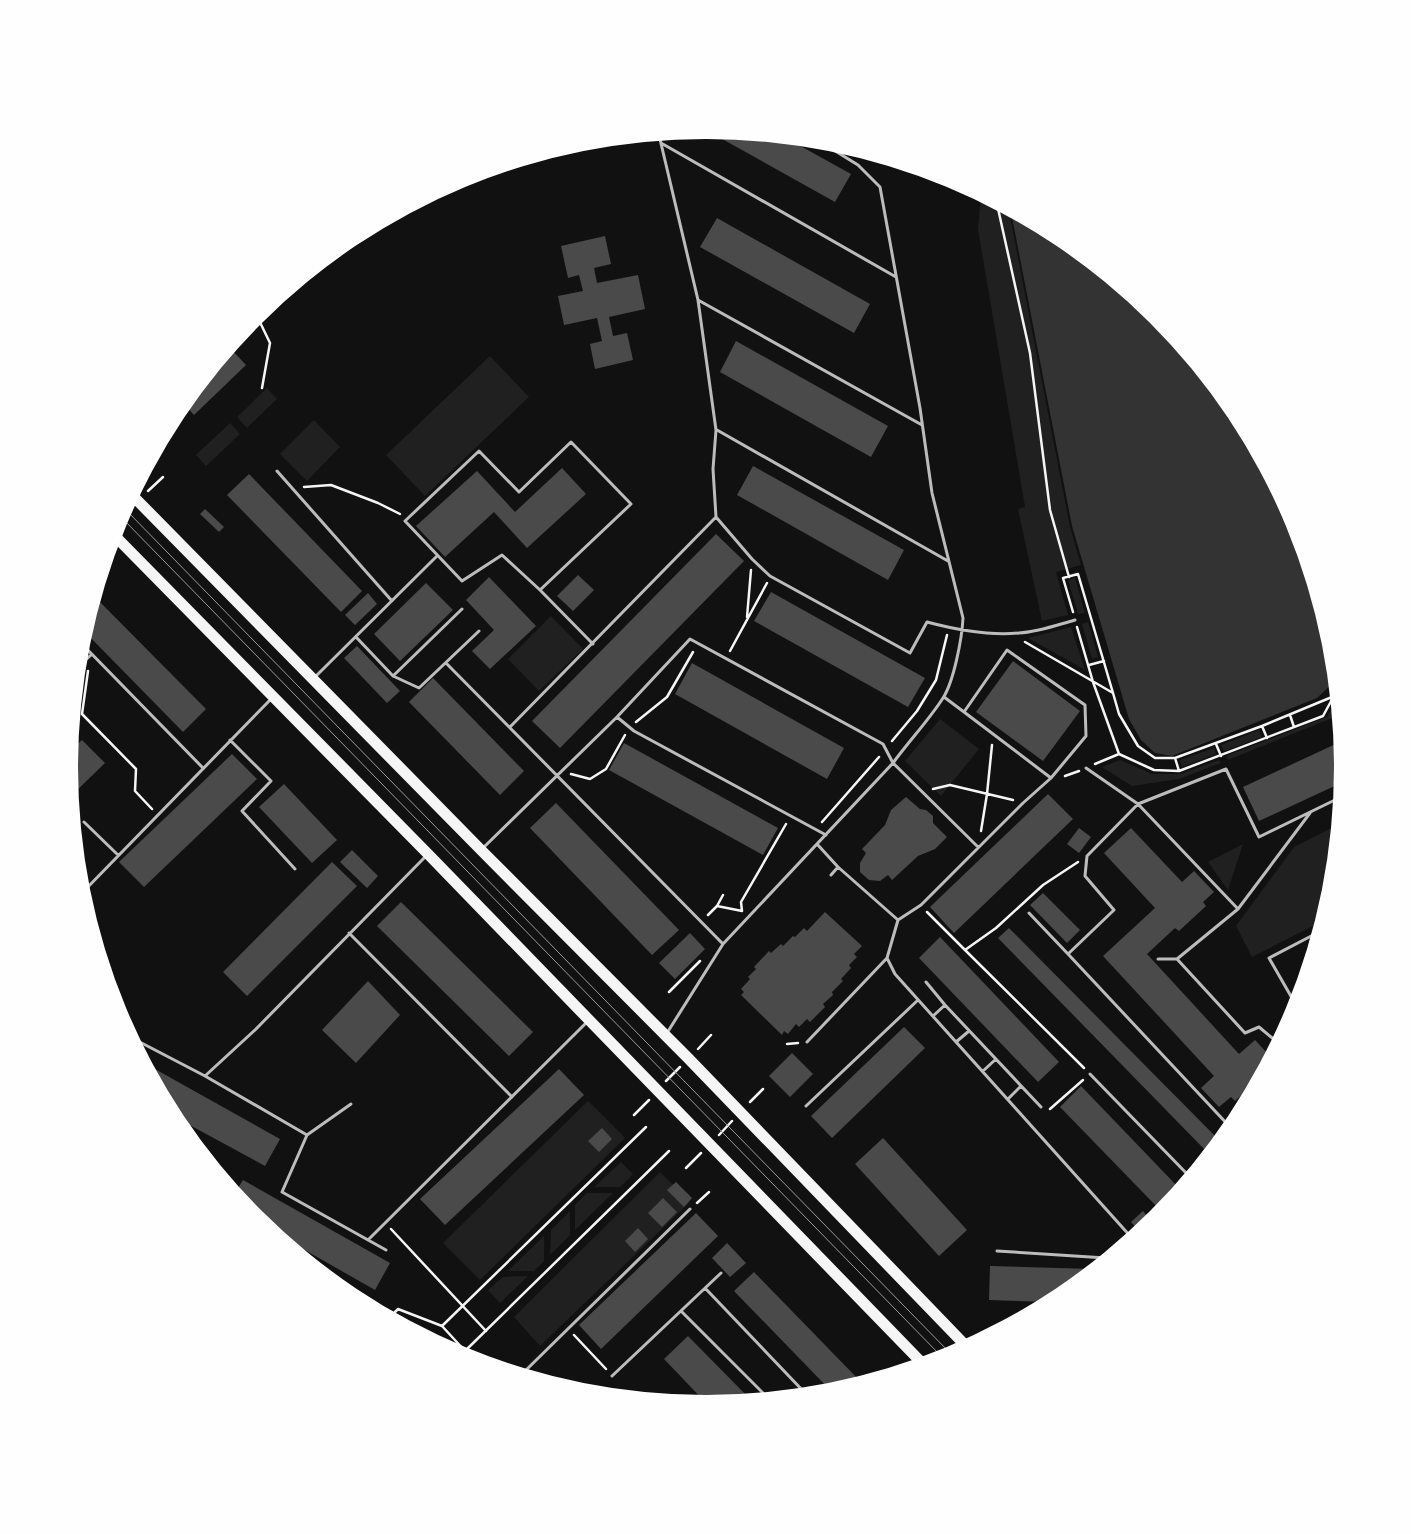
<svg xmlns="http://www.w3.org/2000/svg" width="1411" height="1534" viewBox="0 0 1411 1534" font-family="'Fira Sans',sans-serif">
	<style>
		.green { fill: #202020 }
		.water { fill: #333 }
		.building { fill: #4a4a4a }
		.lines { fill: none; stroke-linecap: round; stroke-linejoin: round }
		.path { stroke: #f5f5f5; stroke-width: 2.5 }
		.service { stroke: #bcbcbc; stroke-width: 3 }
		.primary { stroke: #f5f5f5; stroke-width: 11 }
		.tram { stroke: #9a9a9a; stroke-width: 1 }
	</style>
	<rect width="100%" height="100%" fill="#111"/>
	<path class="green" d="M981,195L1009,211L1070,527L1081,565L1056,572L1068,615L1042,621L1018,509L1025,507L978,229Z
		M490,356L529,397L425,496L386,455Z
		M267,388L277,399L247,428L237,417Z
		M314,420L340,447L307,481L280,454Z
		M230,423L240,434L206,466L196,455Z
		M1075,578L1085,613L1078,614L1068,580Z
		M551,616L583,649L539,691L508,659Z
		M1088,622L1098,657L1092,659L1082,624Z
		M1071,627L1085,670L1028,638Z
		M1336,701L1337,716L1228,760L1226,756L1327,717Z
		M940,719L979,749L941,796L905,761Z
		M1259,730L1262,737L1224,751L1221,745Z
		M1214,748L1216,754L1182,767L1180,760Z
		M1120,760L1152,774H1180L1219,760L1221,763L1179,779L1132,786L1102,767Z
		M1337,825L1330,892L1321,922L1252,957L1236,926L1294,847Z
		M1243,844L1228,890L1208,862Z
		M588,1101L625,1138L480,1280L443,1243Z
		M621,1162L633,1174L620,1187H594Z
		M660,1172L690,1202L540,1346L514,1317Z
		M587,1193H613L575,1230V1205Z
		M570,1211V1235L550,1255L551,1230Z
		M544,1236V1261L534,1271H508Z
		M528,1276L500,1303L488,1290L503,1277Z"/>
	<path class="water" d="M1011,212L1059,238L1156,317L1235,413L1294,524L1330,643L1334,682L1317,698L1172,756L1155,753L1141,740L1129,719L1072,526Z"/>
	<path class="building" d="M706,130L786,138L851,174L835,202Z
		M717,218L870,304L854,333L700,247Z
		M605,236L611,264L594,268L597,283L638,275L645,309L609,317L613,336L627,333L633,360L595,369L590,344L602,341L597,318L564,325L558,296L583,291L579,275L568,278L561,246Z
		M736,341L888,426L871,457L720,372Z
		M230,348L246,365L194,415L184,404Z
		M753,466L904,550L888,580L737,495Z
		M562,468L586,494L527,548L494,512L445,557L416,526L477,471L515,512Z
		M249,474L362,591L341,612L227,495Z
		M205,509L224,527L219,532L200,514Z
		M716,534L744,561L560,748L532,721Z
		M578,575L594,590L573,611L557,596Z
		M489,577L536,626L490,669L472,651L494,630L466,600Z
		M426,583L453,610L400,661L374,634Z
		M771,592L925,678L908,707L754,621Z
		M368,593L377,604L355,625L345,615Z
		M95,597L206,709L183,732L84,631Z
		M357,646L400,691L387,703L344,658Z
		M1013,661L1080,711L1043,761L976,712Z
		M692,663L844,748L827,779L675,694Z
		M433,678L524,771L500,795L409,702Z
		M82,740L105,763L72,795L69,767L70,751Z
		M1340,742L1342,767L1341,783L1259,821L1243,787Z
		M624,743L778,828L763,855L609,770Z
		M232,754L257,779L144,887L119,862Z
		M284,784L337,840L312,863L259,807Z
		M1048,794L1073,819L954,933L930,907Z
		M906,797L920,809L926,810L933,816V823L947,837L935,849L918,856L892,880L888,875L880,881L869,880L860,872V863L866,853L862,849L885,825L891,810Z
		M556,803L679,930L652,955L530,828Z
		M1079,828L1091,837L1079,853L1067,844Z
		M1131,828L1182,882L1194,871L1214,892L1203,902L1206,906L1179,931L1175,928L1147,954L1239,1054L1255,1040L1270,1056L1263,1069L1256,1075L1258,1077L1255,1083L1235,1101L1231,1097L1219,1107L1201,1088L1214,1076L1103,956L1155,908L1104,853Z
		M352,850L378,876L367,888L340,862Z
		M332,862L357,886L247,996L223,972Z
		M1043,893L1080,930L1067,943L1030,905Z
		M401,902L533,1032L509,1056L377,926Z
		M825,912L862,946L854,954L857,957L849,965L851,968L841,979L843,981L832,992L833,995L823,1004L825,1007L810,1022L807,1019L799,1027L796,1024L788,1034L784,1031L782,1035L741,995L744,992L741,989L750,979L748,977L756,969L754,967L769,951L771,953L781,944L783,946L793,936L795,937L804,928L807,931Z
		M1009,928L1219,1140L1208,1153L998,938Z
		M690,933L705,949L675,979L659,963Z
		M940,937L1059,1062L1038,1082L919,958Z
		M368,981L400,1015L356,1063L322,1030Z
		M904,1027L925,1048L832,1138L811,1116Z
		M792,1053L813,1074L790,1097L769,1076Z
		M146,1064L280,1139L265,1166L173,1116Z
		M559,1069L584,1095L445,1225L420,1199Z
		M1081,1086L1179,1188L1161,1211L1060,1107Z
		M602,1128L612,1139L599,1152L588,1141Z
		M883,1138L967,1230L939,1256L855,1164Z
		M243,1180L390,1263L375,1290L275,1233L255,1217L235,1193Z
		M676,1182L692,1198L684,1207L667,1190Z
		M663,1198L677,1212L662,1227L648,1213Z
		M1143,1211L1151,1221L1139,1231L1131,1222Z
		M696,1213L718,1236L601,1349L579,1325Z
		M638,1228L648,1239L635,1252L625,1241Z
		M727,1243L746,1263L730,1277L712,1258Z
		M990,1266L1092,1269L1059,1297L1050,1302L989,1300Z
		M754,1272L861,1382L831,1391L734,1291Z
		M688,1336L750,1399L707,1404L664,1359Z"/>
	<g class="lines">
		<path class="path" d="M997,204L1030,353L1050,510L1069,577
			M257,316L270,343L262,388
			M304,487L331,485L378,503L400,514
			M148,491L163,477
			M120,518L130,509
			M747,617L751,570
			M1077,627L1093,682L1119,754L1154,770L1179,771L1323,716L1335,694
			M1025,642L1113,693L1078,574L1063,578L1073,612
			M730,651L767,583
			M1089,665L1104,661
			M88,671L82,714L136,769L135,791L152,809
			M1113,693L1119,714L1138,746L1155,758H1175L1262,726L1332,697
			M1290,715L1294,727
			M636,722L667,697L693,652
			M1262,726L1267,738
			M892,741L917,711L936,680L947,635
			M1216,744L1221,756
			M1175,758L1179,771
			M1095,764L1119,754
			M571,774L590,779L606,769L625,735
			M1065,776L1079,771
			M933,789L950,785L1013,800
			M822,822L879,757
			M981,831L987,794L992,745
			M717,906L742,911L741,902L786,824
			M927,912L965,950L996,928L1043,885L1078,862
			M708,915L717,906L723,895
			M965,950L1084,1068
			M669,992L700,961
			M787,1044L798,1043
			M698,1049L711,1035
			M666,1081L680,1067
			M750,1102L763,1089
			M1050,1109L1083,1080
			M634,1115L649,1100
			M719,1135L732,1121
			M686,1168L701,1153
			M697,1203L709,1192
			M391,1229L486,1331
			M390,1317L398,1309L442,1326
			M574,1335L606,1369
			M465,1351L442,1326L646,1127
			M467,1357L465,1351L669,1151"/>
		<path class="service" d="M659,135L698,300L716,430L713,469L716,517
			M819,141L858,165L880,187L920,408L932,493L963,618C962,638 954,681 943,698C929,720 909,741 893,763L978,847
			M661,143L896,277
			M698,300L922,425
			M717,430L948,561
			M277,471L392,601
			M540,590L502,555L462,581L405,521L479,451L519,492L571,442L631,504L540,590L593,644
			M356,637L393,676L419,688L479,631
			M81,643L203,768
			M446,663L723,944
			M79,666L91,655
			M393,676L462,609
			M315,677L437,556
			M944,697L964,712
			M617,717L634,731L826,835
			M510,727L716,517L752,559L770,576L910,653L927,622C957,630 988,636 1019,633C1038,632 1057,625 1075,620
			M230,740L271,781L242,811L295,869
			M1086,768L1138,804L1226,769L1259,837L1339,798
			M84,822L118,855
			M817,844L838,867L898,920L887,958L895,974L1131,1237
			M483,848L617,717L690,639L883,744L893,763L723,944L667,1033
			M831,875L838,867
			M82,893L271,699
			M1029,913L1068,954
			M898,920L921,905L1023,803L1051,778L1086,736L1085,705L1007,650L964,712L1051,778
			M349,933L512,1097
			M1158,959H1177L1245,1033L1259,1027L1277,1042
			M1177,959L1238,909L1310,813
			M926,982L945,1005L1041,1107
			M1296,1005L1269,958L1317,933
			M933,1016L945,1005
			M132,1038L205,1076L256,1029L426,856
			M807,1042L887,958
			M956,1042L969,1031
			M983,1071L996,1059
			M1090,1074L1189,1176
			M205,1076L307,1135L282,1192L386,1250
			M1008,1099L1021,1086
			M806,1106L918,1000
			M1230,1127L1068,954L1114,910L1085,876L1087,856L1138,804L1238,909
			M307,1135L351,1104
			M368,1240L588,1021
			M997,1251L1106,1258
			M705,1288L806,1394
			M681,1311L768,1398
			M522,1374L690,1209
			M612,1376L721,1273"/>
		<path class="primary" d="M132,495L481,850L688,1058L966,1346
			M114,535L428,854L922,1363"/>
		<path class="tram" d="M125,509L951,1354
			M121,517L942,1357"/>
	</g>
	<path d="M0 0H1411V1534H0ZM78 767a628 628 0 1 1 1256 0a628 628 0 1 1-1256 0Z" fill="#fefefe" fill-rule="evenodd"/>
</svg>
